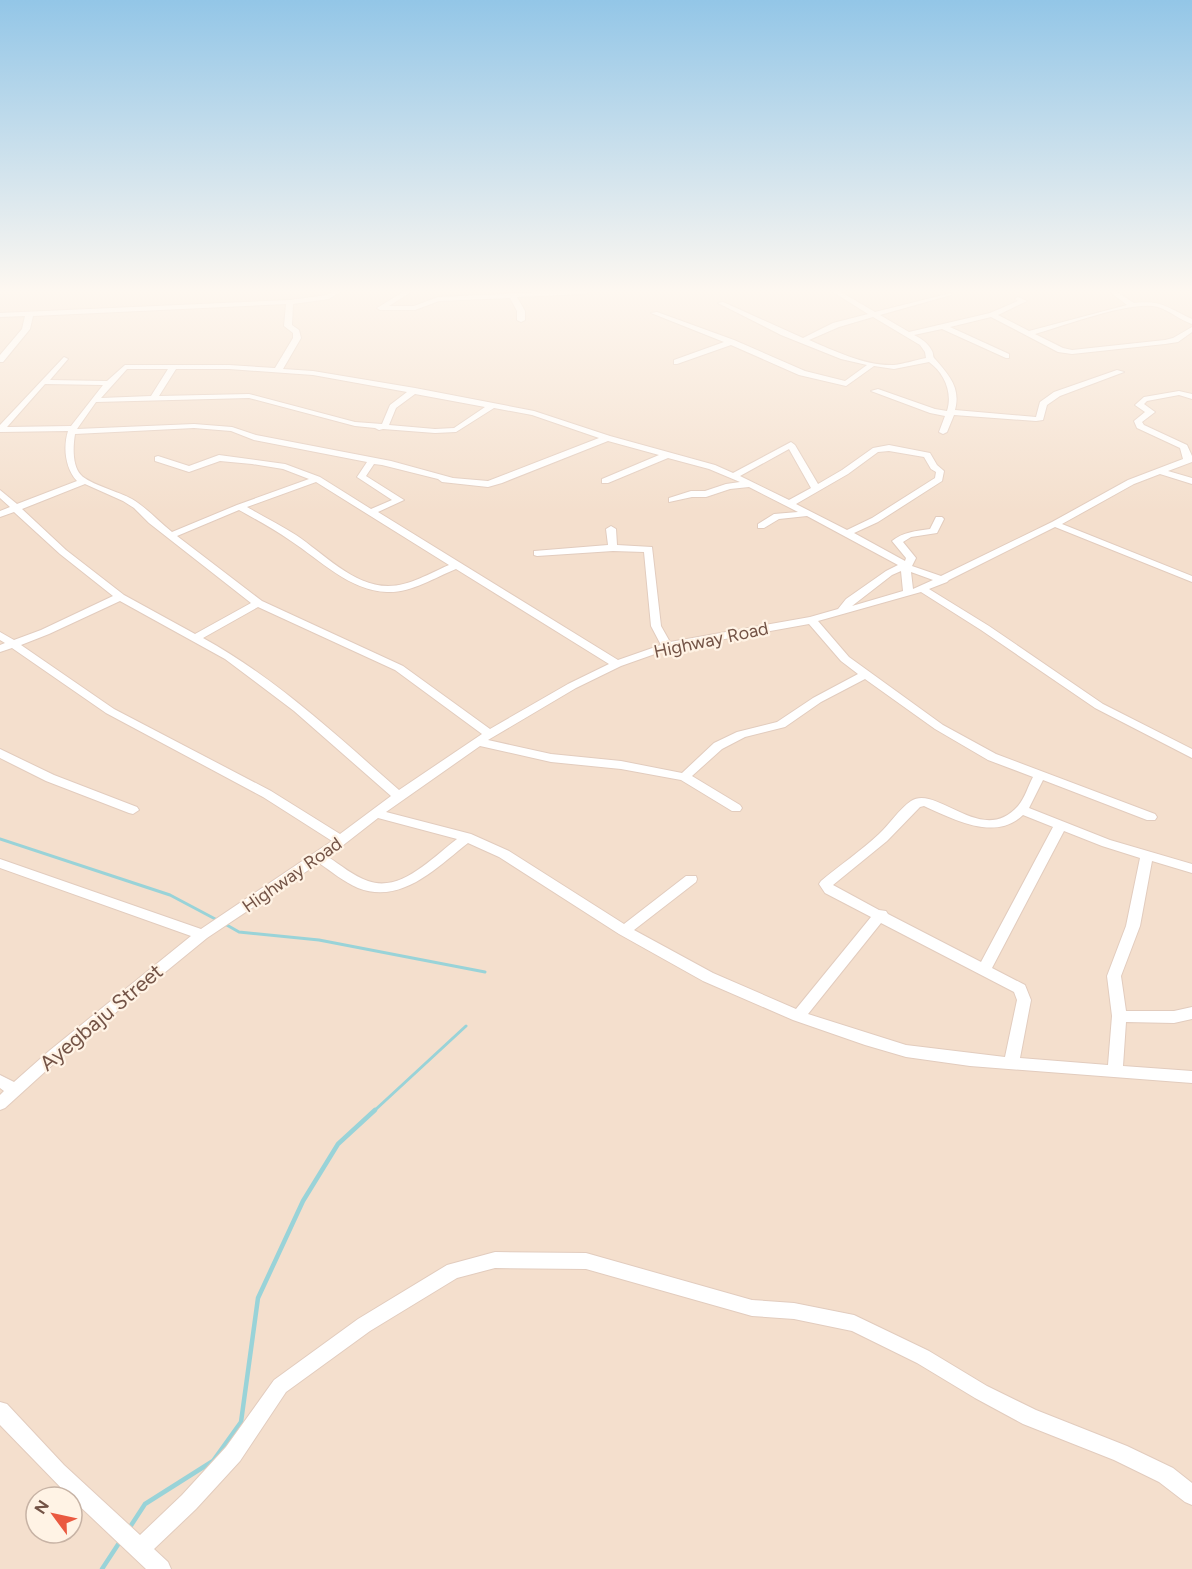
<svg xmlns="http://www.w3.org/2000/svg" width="1192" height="1569" viewBox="0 0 1192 1569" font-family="Figtree,sans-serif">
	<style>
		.residential { fill: #f4dfcd; fill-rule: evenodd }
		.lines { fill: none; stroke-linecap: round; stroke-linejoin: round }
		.stream-far1 { stroke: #99d3d8; stroke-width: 3 }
		.stream { stroke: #99d3d8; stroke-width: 4.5 }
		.street-casing { stroke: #e2ccbe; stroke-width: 2 }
		.street { fill: #fff; fill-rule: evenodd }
		.labels { text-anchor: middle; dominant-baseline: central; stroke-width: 4.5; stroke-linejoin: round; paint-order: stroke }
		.street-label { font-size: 18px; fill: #735346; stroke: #fff3e5 }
		.near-street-label { font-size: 21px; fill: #735346; stroke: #fff3e5 }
	</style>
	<rect width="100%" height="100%" fill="#fdefdf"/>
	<path class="residential" d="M0,292H1192V1569H0ZM36,1497H72V1533H36Z"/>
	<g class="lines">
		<path class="stream-far1" d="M0,839L170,895L219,921
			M225,924L239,932L319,940L485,972
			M374,1111L466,1026"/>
		<path class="stream" d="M130,1527L145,1504L213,1461L241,1422L258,1298L303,1201L338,1144L375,1110
			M102,1569L121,1540"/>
		<g class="street-casing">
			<path id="street" d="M333,292H340L329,299L293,304L292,325L299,330L301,338L283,369L313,371L415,388L534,411L610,436L715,465L733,473L791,442L795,445L818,484L842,470L873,448L889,445L930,453L937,465L944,471L942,481L878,522L854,533L905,561L906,558L892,541C903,532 916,531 930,529L936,517H942L944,519L937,533L911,537L903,542L916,558L912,566L941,576L1052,522L1128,480L1183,459L1180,448L1137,428L1134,421L1145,412L1135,405L1144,397L1179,391L1192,394V399L1179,395L1147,401L1144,404L1155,412L1142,422L1144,425L1187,445L1192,456V462L1168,471L1192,478V484L1160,474L1134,484L1062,524L1192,576V582L1055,527L949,580L947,582L929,589L989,626L1103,704L1192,749V758L1095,708L981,630L921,592L818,621L849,657L943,725L996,754L1155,814L1157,817L1155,820H1147L1043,780L1029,808L1110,840L1192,864V873L1152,861L1140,926L1121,976L1126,1011H1174L1192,1007V1019L1174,1023L1126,1022L1123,1066L1192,1071V1083L970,1066L906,1057L865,1045L793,1020L703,981L619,934L499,857L468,843C437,867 402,905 358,888C344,882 332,872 319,863L207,938L59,1059L5,1108L0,1110V1095L4,1091L0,1088V1075L14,1082L49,1051L191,936L0,868V859L201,929L332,841L263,797L106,713L12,648L0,652V645L5,643L0,640V632L14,640L41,630L113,596L60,554L14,512L0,517V511L10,507L0,498V490L17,504L77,481C65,468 63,447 68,431L0,432V425L64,357L68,359L50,380L107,381L125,365H229L275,368L293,338V333L284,326L286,304L33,316L30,329L3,362H0V355L22,329L25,316L0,317V313L290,300L327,295ZM127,369H168L151,396L101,398ZM176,369H229L313,375L407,392L390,405L382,424L355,422L249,394L159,396ZM45,384L103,385L71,426L7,427ZM415,394L485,407L454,428L435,429L389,425L396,408ZM249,398L355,426L375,428L379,430L383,429L435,433L456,432L494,408L532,415L599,438L488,481L453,478L391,461L256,435L232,427L194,424L77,429L96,402ZM194,428L231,431L254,440L367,462L357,477L392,500L371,509L320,477L285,464L219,455L189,466L158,456L155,457V461L189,472L220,461L252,464L283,469L309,479L237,505L172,532C158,521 147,508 132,499C120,492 89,484 81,475C72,466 73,446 75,434ZM608,441L659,455L602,479V483H608L668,458L709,469L740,482L726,484L705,491H691L669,498V502L692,497H706L730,489L749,487L798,512L774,514L758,524V528H764L779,519L807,516L898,565L886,571L846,599L838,609L810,617L670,642L661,626L652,547L617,545L616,529L611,526L606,529L608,545L534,551V555L537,556L613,551L644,552L651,626L661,645L618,660L378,512L404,500L366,476L374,464L382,465L438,479L442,482L488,487L502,483ZM789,449L811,488L789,500L740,476ZM889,451L924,457L931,469L936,472L935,478L872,518L847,530L796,504L848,474L878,452ZM316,482L449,565C430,573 410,586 388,586C353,586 323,553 296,535C280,525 264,517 247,507ZM85,484L123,501L134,508L149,523L251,603L195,634L124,595L66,550L22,509ZM239,510C257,520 274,529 291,541C320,560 350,591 387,592C411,593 434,578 456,569L609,664L568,684L490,729L403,666L262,601L177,536ZM901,571L903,591L852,606L892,575ZM911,572L933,580L913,589ZM120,601L225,659L294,711L391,796L340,834L271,791L114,709L21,645L49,634ZM258,607L395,670L482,734L399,790C337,736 276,678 203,638ZM809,624L841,661L858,674L813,698L777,722L737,732L714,743L682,773L621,761L551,754L488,740L576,688L621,666L669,649ZM865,679L935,729L988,760L1033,777C1028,786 1025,798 1018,806C982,847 937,784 911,801C899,809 890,824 879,834C861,851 840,865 821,881L819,884L825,893L871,917L796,1009L713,973L634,930L696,882L697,879L696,876H686L624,924L509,851L471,834L386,812L480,746L551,762L621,769L681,780L732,811H740L742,808L740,805L692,776L722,749L745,737L785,727L821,702ZM924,806C953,819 995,842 1023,815L1053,827L981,962L888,914L886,911L879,910L833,885L887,841L920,807ZM378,818L457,839C433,857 401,893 368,881C353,876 341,865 328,857ZM1064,831L1102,846L1140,858L1126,926L1107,976L1112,1016L1108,1065L1020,1058L1031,1000L1025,985L992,968ZM881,923L1014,992L1017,1000L1005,1057L906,1045L808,1014Z
				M403,292H411L389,306H414L438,297L545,292H588L585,294L517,297L525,311V320L521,322L517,320V311L510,298L439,301L415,310H380L377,308Z
				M833,292H841L875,312L951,293V295L880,315L909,332L990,313L1018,301L1015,299L1018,297L1027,301L998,315L1029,331L1127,305L1110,292H1117L1134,303C1163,300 1167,308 1192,319V324C1180,320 1170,311 1158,307C1131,300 1064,326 1035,334L1063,348L1072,350L1165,340L1173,338L1192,327V332L1178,342L1165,344L1072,354L1058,352L991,317L950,327L1009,354V358H1006L942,329L914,335C922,339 928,343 932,351C934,355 932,356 935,359C949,375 961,388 955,410L1036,417L1040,402L1054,392L1117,370L1124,372L1060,396L1047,405L1043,420L1036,421L954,415L947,432L943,434L939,432L945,416L930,413L871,391L878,389L935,409L947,411C953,392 944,373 929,362L894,369L874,366L846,386L799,375L731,345L677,364H674V360L724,342L651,313L657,312L734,340L805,371L845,381L867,365L841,359L781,335L718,303L723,302L803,338L833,323L868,314ZM873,317L920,345L925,352L926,358C916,360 904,364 894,365C865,366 835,351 809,340L839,327Z
				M0,749L54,775L137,807L139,810L133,814L129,813L46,781L0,758Z
				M495,1252L586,1253L752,1300L794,1303L854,1315L929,1351L987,1386L1036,1410L1127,1446L1173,1468L1192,1483V1505L1185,1502L1159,1482L1114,1460L1023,1424L975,1398L917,1363L852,1331L794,1319L752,1316L586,1269L495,1268L457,1278L370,1331L286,1392L240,1461L196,1509L154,1549L168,1562L171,1569H146L72,1499V1497H70L0,1425V1402L7,1404L64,1465L140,1535L182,1495L226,1447L274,1380L358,1319L447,1265Z"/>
		</g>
		<use href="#street" class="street"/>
	</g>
	<linearGradient id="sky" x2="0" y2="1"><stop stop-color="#93c6e7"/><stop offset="0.57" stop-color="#fef8f1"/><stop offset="1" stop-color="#fef8f1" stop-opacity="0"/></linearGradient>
	<rect width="1192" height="511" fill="url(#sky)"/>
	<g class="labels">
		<g class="street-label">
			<text transform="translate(711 640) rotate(-12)">Highway Road</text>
			<text transform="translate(292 875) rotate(-35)">Highway Road</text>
		</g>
		<g class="near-street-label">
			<text transform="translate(101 1017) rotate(-40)">Ayegbaju Street</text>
		</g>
	</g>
	<g transform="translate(54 1515) rotate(303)"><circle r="28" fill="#fff3e5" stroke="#c7b3a5" stroke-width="1.5"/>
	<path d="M0-4.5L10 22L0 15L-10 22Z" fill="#ea5940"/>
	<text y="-9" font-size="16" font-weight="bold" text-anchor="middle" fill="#735346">N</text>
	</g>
</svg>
